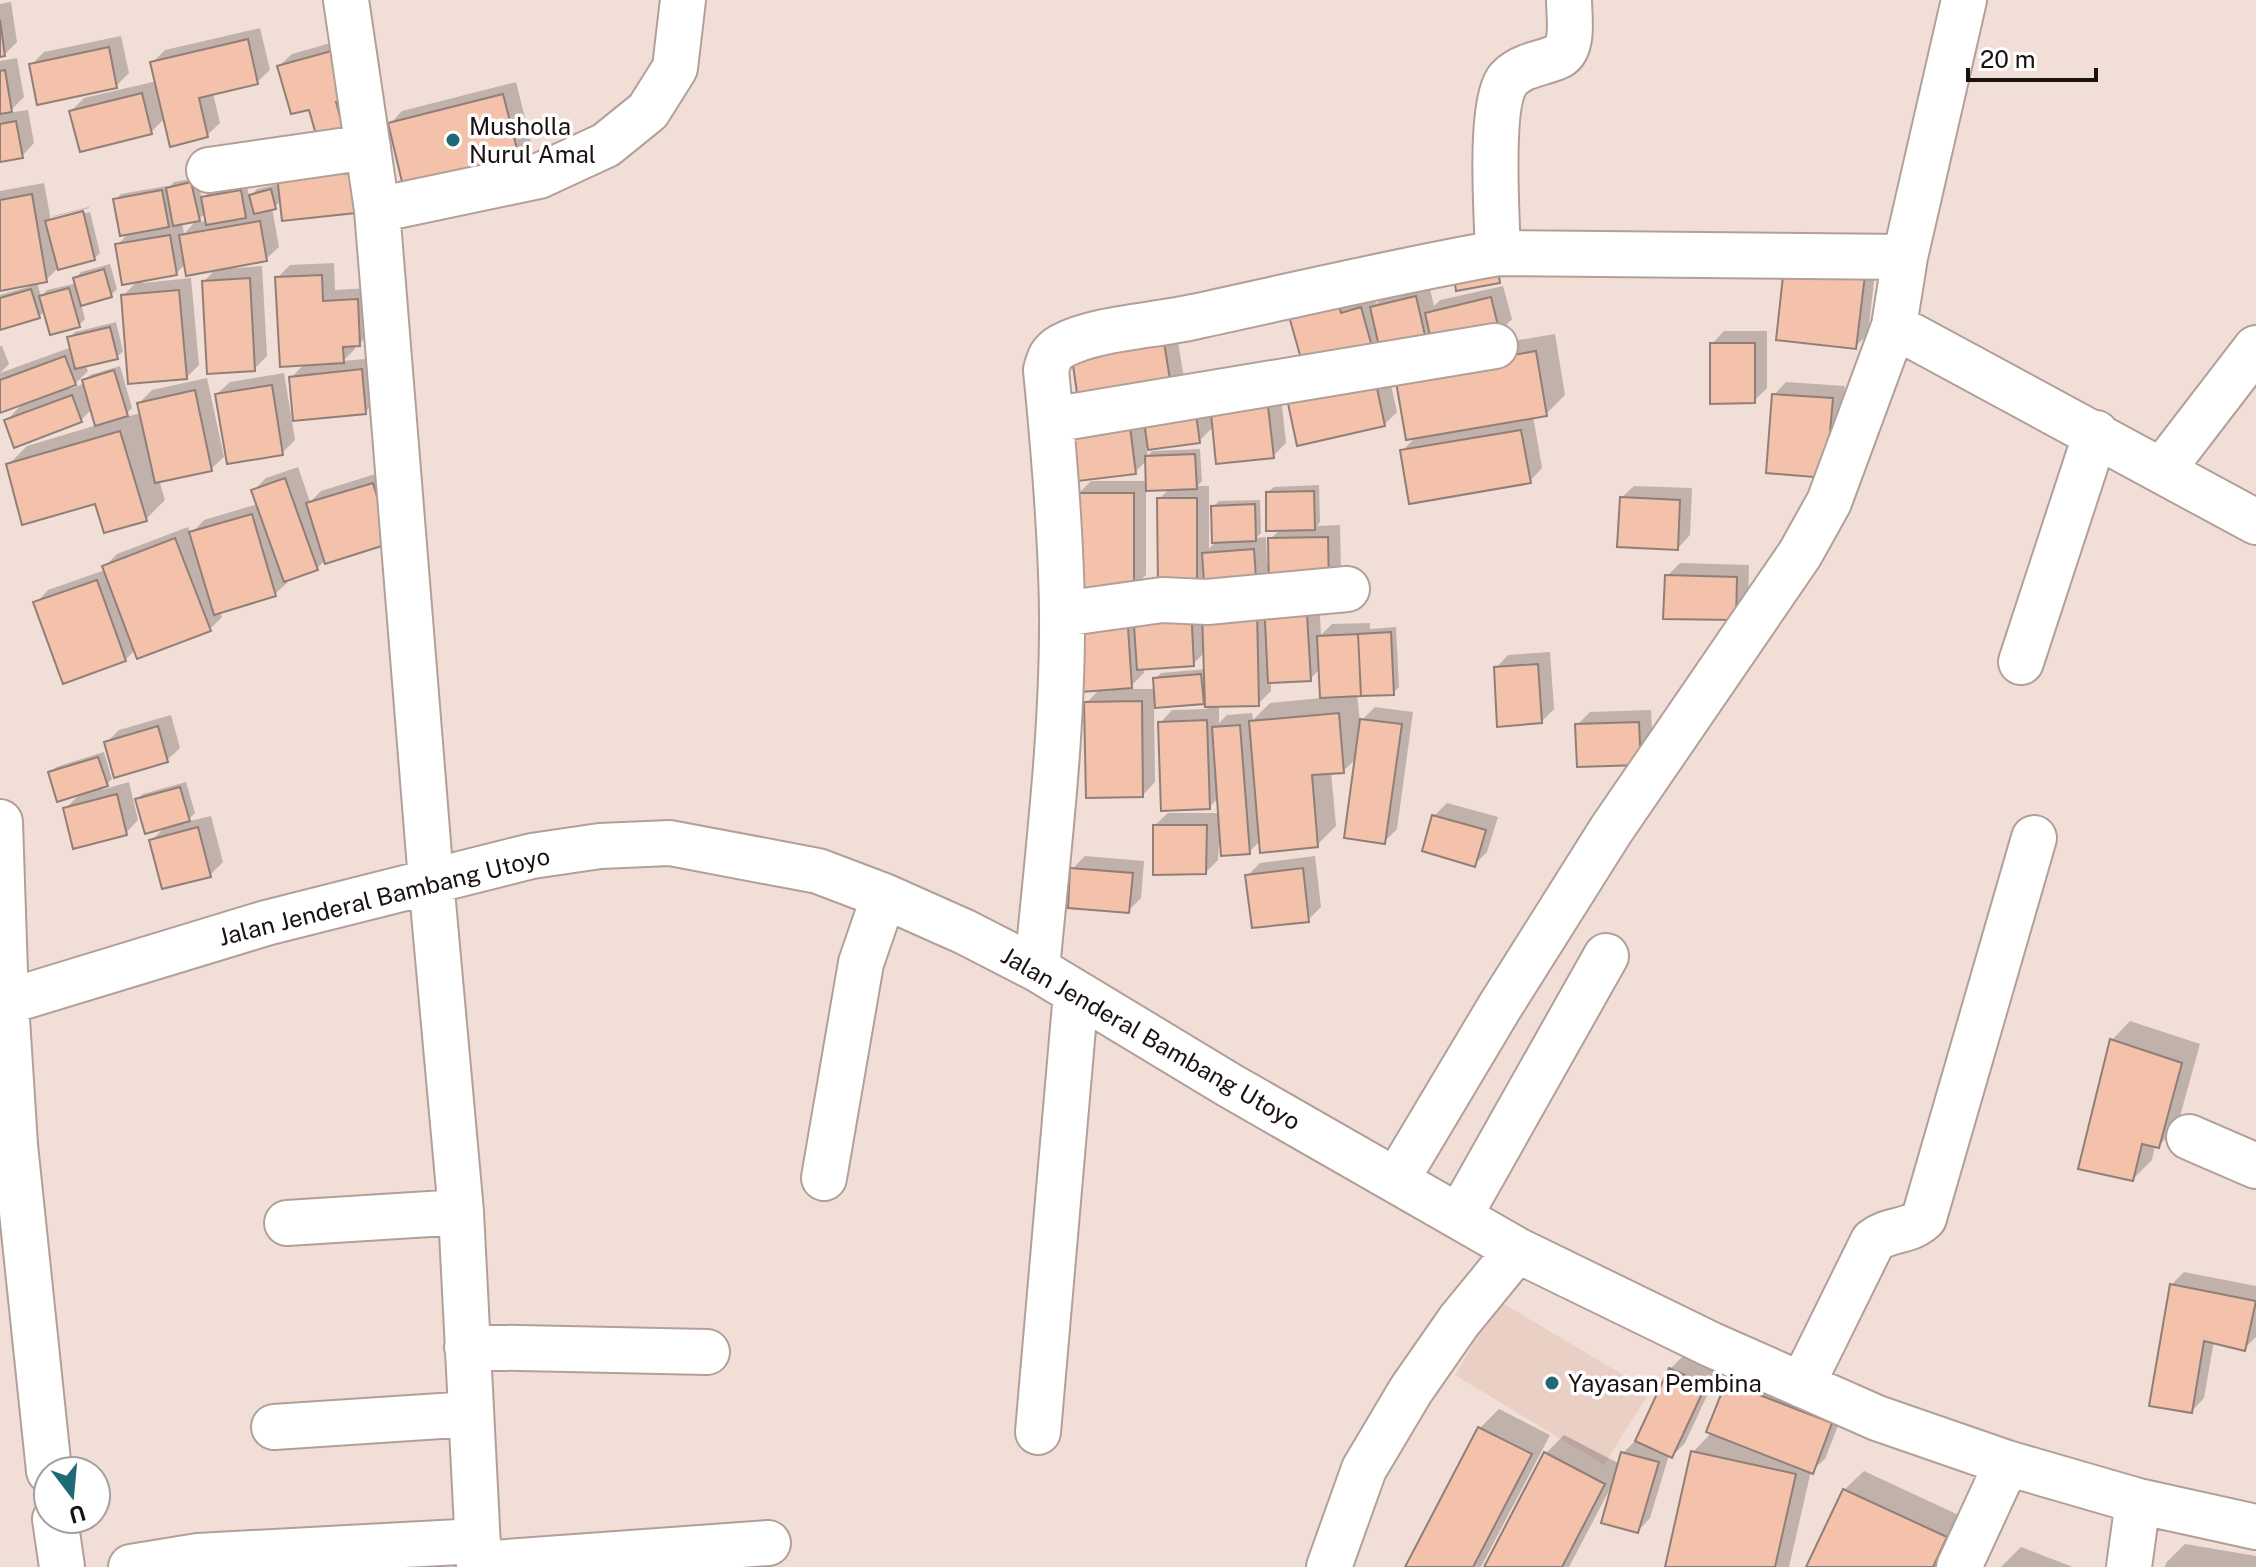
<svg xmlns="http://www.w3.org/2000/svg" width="2256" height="1567" viewBox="0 0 2256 1567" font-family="'Public Sans',sans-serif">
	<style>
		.built { fill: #eacfc4 }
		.shadow { fill: #0003; fill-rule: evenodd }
		.building { fill: #f4c1ab; stroke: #907f78; stroke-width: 2 }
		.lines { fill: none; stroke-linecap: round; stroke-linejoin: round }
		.minor-casing { stroke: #b2a098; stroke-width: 48 }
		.minor { stroke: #fff; stroke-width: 44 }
		.poi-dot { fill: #206975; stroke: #fff; stroke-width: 3 }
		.labels { text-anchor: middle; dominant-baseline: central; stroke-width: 7; stroke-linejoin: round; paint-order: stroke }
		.poi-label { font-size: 24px; fill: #191210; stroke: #fff; text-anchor: start }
		.street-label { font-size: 24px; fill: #191210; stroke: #fff }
	</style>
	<rect width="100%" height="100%" fill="#f1ded6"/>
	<path class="built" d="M1499,1301L1650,1391L1604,1465L1455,1375Z"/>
	<path class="shadow" d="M11,2L17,42L4,55H0V4Z
		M260,28L270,70L257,82L213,93L220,123L207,135L165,118L151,132L71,111L84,98L157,81L152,63L165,50Z
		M121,36L129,73L116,86L31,65L44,52Z
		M348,38L343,129L311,107L279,66L292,54Z
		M17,58L24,97L8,113L28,110L34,143L22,156L0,160V61Z
		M516,82L531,142L518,155L390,124L402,111Z
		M197,178L202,200L209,192L247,185L249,198L257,189L280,184L282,201L272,208L279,247L266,259L235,265L236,268L262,266L267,356L254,369L204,281L217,268L186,263L176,274L142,279L143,283L191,278L199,365L186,378L123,296L138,280L117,245L130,232L115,200L121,194L167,186L168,188L174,182ZM206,212L207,221L194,223L184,234L182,222L199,219Z
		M44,183L51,221L90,212L100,253L94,259L59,267L46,280L37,282L41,297L47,290L77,283L76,278L81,272L110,264L117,289L111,295L81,304L85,319L79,325L45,310L39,317L0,328V295L31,286V283L0,289V191Z
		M89,207V208L52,217L53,216Z
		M334,263L335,290L370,288L372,331L359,344H355V349L343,361L374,358L378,399L365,412L291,378L305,363L277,278L290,265Z
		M1876,263L1868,334L1855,347L1786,268Z
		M1429,284L1434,306L1440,300L1503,286L1512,319L1499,332L1373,353L1289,310L1373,296L1376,304L1385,295Z
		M116,322L123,351L117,357L85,364L88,371L70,389L85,383L84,381L90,375L120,366L132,408L122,418L141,413L139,403L152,390L207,378L224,457L211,469L159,480L165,500L146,519L8,465L27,446L97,425L92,409L81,420L6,421L24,402L0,411V373L72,347L69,338L75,332Z
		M1175,324L1184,378L1280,387L1286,443L1273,456L1214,426L1199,441L1146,448L1148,456L1152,451L1200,449L1202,481L1197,486H1209V549L1217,540L1213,507L1219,501L1260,500L1261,533L1256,538L1266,537L1267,563H1271L1270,539L1281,529L1268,492L1274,487L1319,485L1320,522L1317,526L1340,525L1341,570L1318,583L1321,635L1332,624L1370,623V629L1396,627L1399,687L1393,693L1357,694L1360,722L1375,707L1413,712L1397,829L1384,842L1357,758L1343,771L1331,772L1336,826L1317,845L1261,840L1249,852L1219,844L1218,860L1206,872L1155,825L1168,813H1220L1219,798L1209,807L1160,723L1172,710L1207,709L1206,699L1203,703L1154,706L1155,782L1143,795L1086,703L1101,688L1077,617L1203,595L1205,575L1196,584L1159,499L1170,488L1146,489V575L1133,587L1078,494L1091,481H1147V460L1135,472L1081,405ZM1205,652L1206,669L1161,673L1155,679L1156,689H1128L1144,673V667L1193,664ZM1321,668L1322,698L1270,703L1253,720L1252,713L1227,715L1219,723V705L1258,704L1271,691V681L1310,679Z
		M1724,331H1767V388L1754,401L1712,344Z
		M1555,334L1565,395L1546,414L1533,416L1542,468L1530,481L1402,451L1417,436L1416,357Z
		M0,346H2L9,364L0,373Z
		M1386,363L1397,412L1384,425L1299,443Z
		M284,373L295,440L282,453L217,394L230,382Z
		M1786,382L1845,386L1838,463L1774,395Z
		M298,467L310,502L321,491L385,471L403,529L326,560L317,568L287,579L288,582L275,594L220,611L222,617L210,629L136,649L125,660L36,603L48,590L105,570L104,567L117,554L188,527L191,534L204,520L258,504L253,491L266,478Z
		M1634,486L1692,488L1690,535L1678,548L1621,498Z
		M1680,563L1749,565L1748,606L1736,618L1667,576Z
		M1550,652L1554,709L1541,722L1496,668L1508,655Z
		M1651,710L1653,751L1640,763L1577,725L1590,712Z
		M171,715L180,748L167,760L106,743L119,730Z
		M104,752L112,779L101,790L129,782L138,820L126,833L65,809L81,793L50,773L56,767Z
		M186,782L195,813L186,822L211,816L223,862L210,875L151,841L166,826L137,800L143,794Z
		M1447,803L1498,817L1487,852L1475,864L1434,816Z
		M1085,856L1144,861L1141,898L1128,911L1072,869Z
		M1315,856L1321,907L1308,920L1247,876L1260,863Z
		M2130,1021L2200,1044L2177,1127L2158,1146L2155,1145L2152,1160L2133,1179L2112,1040Z
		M2184,1272L2256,1286V1337L2244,1349L2214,1341L2204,1398L2192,1411L2171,1285Z
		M1683,1356L1718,1372L1685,1443L1672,1456L1669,1455L1650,1518L1638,1531L1612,1485L1569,1567H1487L1545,1454L1564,1435L1620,1464L1623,1453L1636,1440L1670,1369Z
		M1740,1370L1844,1410L1825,1459L1811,1471L1789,1567H1667L1693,1452L1712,1432L1728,1383Z
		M1499,1409L1550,1435L1481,1567H1407L1480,1428Z
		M1864,1471L1965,1518L1941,1567H1808L1844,1490Z
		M2185,1544L2256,1556V1567H2165L2166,1563Z
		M2021,1547L2073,1567H2001Z"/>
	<path class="building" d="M0,20L5,56L0,57Z
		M248,39L258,84L199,98L208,137L170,147L150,62Z
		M109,47L117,88L37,105L29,64Z
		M335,50L348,98L336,102L344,131L317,138L309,110L291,114L277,66Z
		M5,70L12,112L0,114V71Z
		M142,93L152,134L80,152L69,111Z
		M503,94L519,157L403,186L388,123Z
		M16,121L23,158L0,162V124Z
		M359,157L365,212L282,221L276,166Z
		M191,182L200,221L173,226L166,188Z
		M271,189L276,209L254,214L249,195Z
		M162,190L169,227L120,236L113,199Z
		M241,190L246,218L206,225L201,197Z
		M32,194L47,282L0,291V200Z
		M83,211L95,260L58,270L45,221Z
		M260,221L267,261L186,276L179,235Z
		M170,235L177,275L122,285L115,244Z
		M1496,255L1500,283L1456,291L1452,263Z
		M1784,267L1865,275L1856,349L1776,340Z
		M104,269L112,297L81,306L73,278Z
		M322,275L323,301L358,299L360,346L343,347L344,363L280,367L275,277Z
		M250,278L255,371L207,374L202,281Z
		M69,288L80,327L50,335L39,296Z
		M31,289L40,318L0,330V298Z
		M179,290L187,379L128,384L121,295Z
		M1336,296L1341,313L1361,307L1374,354L1305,373L1287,309Z
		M1416,296L1427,344L1381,355L1370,307Z
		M1491,297L1500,334L1433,349L1425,313Z
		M110,327L118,359L75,369L67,337Z
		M1163,336L1172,392L1079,407L1071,351Z
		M1710,343H1755V403L1710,404Z
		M1536,351L1547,416L1406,440L1395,376Z
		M65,356L76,385L0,413V380Z
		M362,369L366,414L293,421L289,377Z
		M114,370L128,416L95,426L82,380Z
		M1374,374L1385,426L1297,446L1286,394Z
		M272,385L283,455L227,464L215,394Z
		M195,390L212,471L155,483L137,403Z
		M1772,394L1833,398L1826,478L1766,473Z
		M72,395L82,422L14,448L4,420Z
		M1267,398L1274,458L1216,464L1210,404Z
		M1194,400L1200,443L1148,450L1142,407Z
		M1129,419L1136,474L1078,481L1071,427Z
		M1521,430L1531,483L1409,504L1400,450Z
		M120,431L147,521L104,533L95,504L22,525L6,464Z
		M1195,454L1197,489L1146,491L1145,456Z
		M285,478L318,570L284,582L251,490Z
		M373,483L391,543L325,564L306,503Z
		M1314,491L1315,530L1266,531V492Z
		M1076,493H1134V589L1076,590Z
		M1620,497L1680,500L1678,550L1617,547Z
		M1157,498H1197V586L1158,587Z
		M1255,504L1256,541L1212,543L1211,506Z
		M252,514L276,596L214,615L189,532Z
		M1328,537L1329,584L1269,587L1268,538Z
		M175,538L211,631L137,659L102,566Z
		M1254,549L1257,593L1205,597L1202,553Z
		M1665,575L1737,577L1736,620L1663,619Z
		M97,580L126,661L63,684L33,602Z
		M1306,598L1311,681L1268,683L1264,601Z
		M1191,607L1194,666L1137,670L1133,611Z
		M1257,610L1259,706L1205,707L1202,612Z
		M1127,613L1132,688L1081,692L1075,617Z
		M1391,632L1394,695L1361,696L1358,634Z
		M1358,634L1361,696L1320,698L1317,636Z
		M1538,664L1542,723L1497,727L1494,667Z
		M1201,674L1204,704L1155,708L1153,678Z
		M1142,701L1143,797L1086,798L1084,702Z
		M1339,713L1344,773L1312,775L1318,847L1260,853L1249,721Z
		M1360,719L1402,724L1385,844L1344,838Z
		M1207,720L1210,809L1161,811L1158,722Z
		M1639,722L1641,765L1577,767L1575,724Z
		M1240,725L1250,854L1221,856L1212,727Z
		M158,726L168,762L114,778L104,742Z
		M98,757L108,786L57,802L48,772Z
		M180,787L190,821L145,834L135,799Z
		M117,794L127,835L73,849L63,808Z
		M1432,815L1486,830L1475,867L1422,851Z
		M1153,825H1207L1206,874L1153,875Z
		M198,827L211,877L162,889L149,840Z
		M1070,868L1133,873L1129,913L1068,908Z
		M1303,868L1309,922L1252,928L1245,875Z
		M2110,1039L2182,1063L2159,1148L2142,1144L2133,1181L2078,1169Z
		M2170,1284L2256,1301L2245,1351L2204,1341L2192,1413L2149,1406Z
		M1669,1368L1706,1385L1672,1458L1635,1441Z
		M1726,1382L1832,1423L1813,1474L1706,1432Z
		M1478,1427L1532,1454L1473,1567H1405Z
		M1691,1451L1796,1474L1775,1567H1665Z
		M1544,1452L1605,1484L1562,1567H1484Z
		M1621,1452L1659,1462L1638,1533L1601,1523Z
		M1843,1489L1947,1537L1933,1567H1806Z"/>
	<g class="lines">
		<g class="minor-casing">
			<path id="minor" d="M346,0L377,210L431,880L461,1212L479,1567
				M1569,0C1569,16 1575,50 1557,57C1548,61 1537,63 1527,67C1521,69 1511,75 1507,81C1489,107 1497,218 1498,253L1905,257
				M209,170L368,147
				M377,210L539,176L606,145L648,111L675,68L683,0
				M1894,326L2256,522
				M1051,420L1495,346
				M2163,469L2256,348
				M1062,614L1162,600L1207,602L1347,589
				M2021,662L2096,433
				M0,822L6,1003L15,1145L49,1471
				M1037,969C1048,851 1063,732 1062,612C1061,531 1054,451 1046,370C1049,359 1051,352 1062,346C1095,328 1154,326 1193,317C1295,295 1396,271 1498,253
				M0,1004L266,923L532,856L600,846L670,843L818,871L884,896L965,932L1037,969L1229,1085L1517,1250L1712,1345L1877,1418L2007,1463L2138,1501L2256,1527
				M2189,1137L2256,1166
				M824,1178L861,963L884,896
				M1397,1179L1499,1008L1611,830L1800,554L1829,502L1894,326L1905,257L1964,0
				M1460,1215L1606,956
				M287,1223L461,1212
				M467,1347L707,1352
				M1802,1385L1873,1241C1891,1227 1907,1234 1924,1218L2034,838
				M274,1427L471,1414
				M1038,1432L1076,993
				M55,1519L62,1567
				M479,1564L768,1543
				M131,1567L198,1556L478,1541
				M1329,1567L1364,1469L1411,1390L1459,1321L1517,1250
				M1959,1567L2007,1463
				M2129,1567L2138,1501"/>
		</g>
		<use href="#minor" class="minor"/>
	</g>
	<g class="poi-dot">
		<circle cx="453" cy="140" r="8"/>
		<circle cx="1552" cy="1383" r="8"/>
	</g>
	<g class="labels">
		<g class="poi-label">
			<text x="469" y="126">Musholla<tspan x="469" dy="28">Nurul Amal</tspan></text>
			<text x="1568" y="1383">Yayasan Pembina</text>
		</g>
		<g class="street-label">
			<text transform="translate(384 896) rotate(-14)">Jalan Jenderal Bambang Utoyo</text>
			<text transform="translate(1151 1038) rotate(30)">Jalan Jenderal Bambang Utoyo</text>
		</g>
	</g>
	<g transform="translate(72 1495) rotate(164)"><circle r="38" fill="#ffffff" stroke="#a3a09f" stroke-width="2"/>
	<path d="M0-6L14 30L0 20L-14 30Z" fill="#206975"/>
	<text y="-12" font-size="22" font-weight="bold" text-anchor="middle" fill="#191210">U</text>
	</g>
	<path d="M1968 68v12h128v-12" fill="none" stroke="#191210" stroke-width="4"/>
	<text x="1980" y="68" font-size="24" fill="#191210" stroke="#ffffff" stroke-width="6" paint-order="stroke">20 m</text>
</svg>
